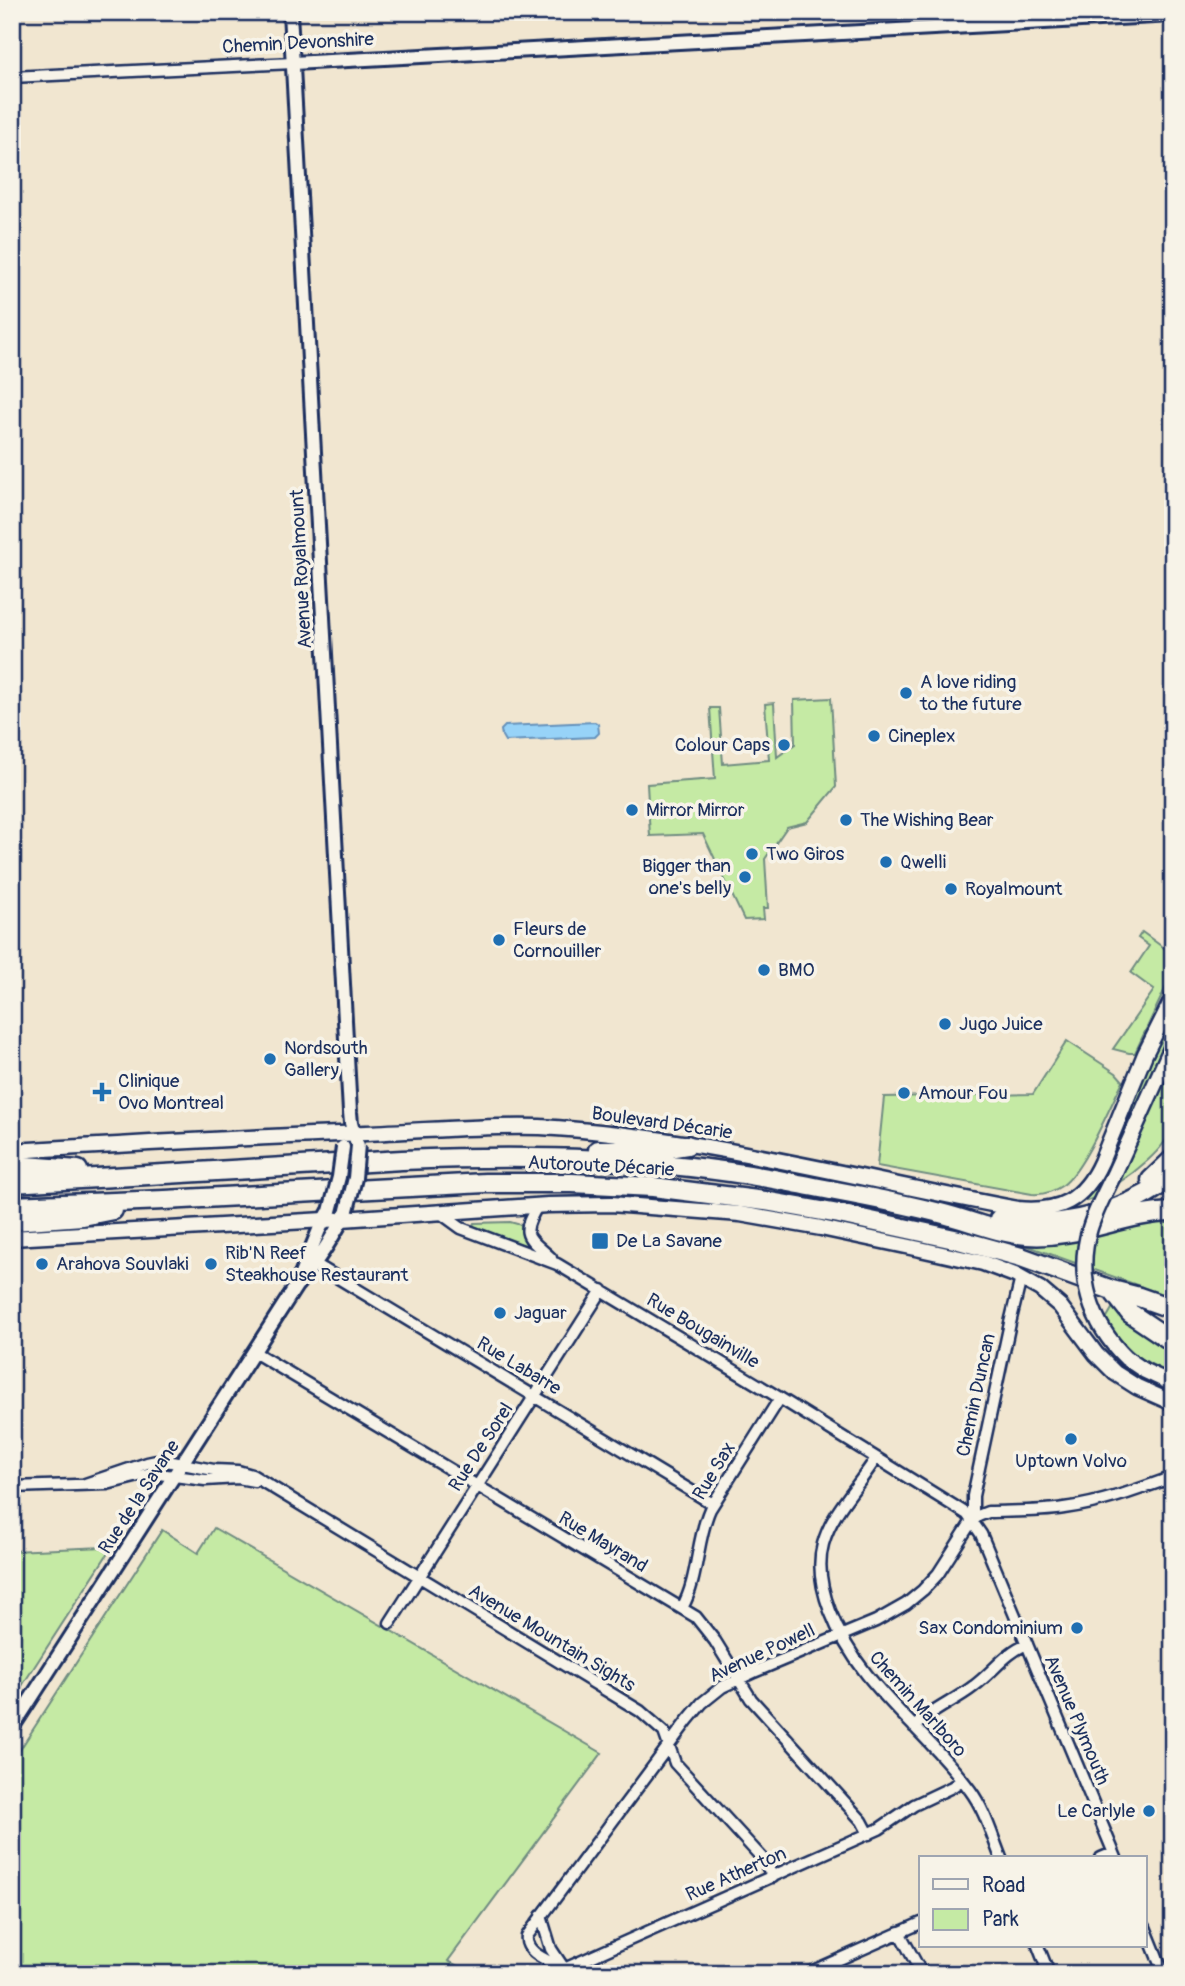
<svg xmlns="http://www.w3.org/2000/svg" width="1185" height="1986" viewBox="0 0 1185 1986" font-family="Pangolin,sans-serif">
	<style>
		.green { fill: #c5eaa4; stroke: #708c81; stroke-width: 2 }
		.water { fill: #97d3f8; stroke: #6591ba; stroke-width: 2 }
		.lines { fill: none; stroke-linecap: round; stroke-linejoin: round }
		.minor-casing { stroke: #1b2f5e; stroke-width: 15 }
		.tertiary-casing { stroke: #1b2f5e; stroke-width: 18 }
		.secondary-casing { stroke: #1b2f5e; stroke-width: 19 }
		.motorway-casing { stroke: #1b2f5e; stroke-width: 23 }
		.minor { stroke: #f7f3e8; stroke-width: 10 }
		.tertiary { stroke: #f7f3e8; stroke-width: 12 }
		.secondary { stroke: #f7f3e8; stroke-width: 14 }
		.motorway { stroke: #f7f3e8; stroke-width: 18 }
		.tertiary-bridge-casing { stroke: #1b2f5e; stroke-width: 18; stroke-linecap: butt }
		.secondary-bridge-casing { stroke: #1b2f5e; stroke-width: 19; stroke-linecap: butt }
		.tertiary-bridge { stroke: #f7f3e8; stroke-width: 12 }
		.secondary-bridge { stroke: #f7f3e8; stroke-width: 14 }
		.poi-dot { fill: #1f6fb2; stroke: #f7f3e8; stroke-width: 2.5 }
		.labels { text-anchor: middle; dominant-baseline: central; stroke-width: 7; stroke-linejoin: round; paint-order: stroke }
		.street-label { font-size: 19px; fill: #1b2f5e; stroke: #f7f3e8 }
		.poi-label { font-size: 19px; fill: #1b2f5e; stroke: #f7f3e8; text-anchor: start }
	</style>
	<rect width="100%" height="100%" fill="#f1e6d0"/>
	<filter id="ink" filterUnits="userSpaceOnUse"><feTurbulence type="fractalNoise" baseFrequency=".0143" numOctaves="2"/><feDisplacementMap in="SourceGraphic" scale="14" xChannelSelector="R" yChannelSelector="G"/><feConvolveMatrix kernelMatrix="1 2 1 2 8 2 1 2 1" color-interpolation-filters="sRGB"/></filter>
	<g filter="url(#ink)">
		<path class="green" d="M831,698L836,787L807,822L787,827L765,859L768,908H763L764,919L744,920L703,834L650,836L647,784L715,779L710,708H719L723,764L769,760L765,704L774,703L777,757L795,744L794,700Z
			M1142,932L1172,954L1173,972L1135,1053H1129L1113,1049L1154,990L1131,973L1149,946L1138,938Z
			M1173,1011V1028L1096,1197L1087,1201L1085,1197L1103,1174L1153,1053Z
			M1067,1041L1116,1073L1123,1081C1110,1106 1084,1170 1063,1185C1053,1192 1044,1195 1032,1194L877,1166L884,1097L1033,1094Z
			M1173,1059C1173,1078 1176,1112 1171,1130C1165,1149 1134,1173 1117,1184Z
			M1173,1218V1298L1025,1245V1240Z
			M510,1222L521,1225L522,1235L528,1245L526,1246L473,1226L474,1223Z
			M1113,1307L1173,1347V1374C1141,1362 1124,1349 1106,1319Z
			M214,1528L602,1753L448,1961L473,1974H12V1762L162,1530L198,1553Z
			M105,1547L110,1550L18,1692L12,1689V1551Z"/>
		<path class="water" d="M595,722L598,724L599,733L595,737L505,741L502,736L501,730L505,726Z"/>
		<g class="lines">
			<g class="minor-casing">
				<path id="minor" d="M12,77L293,63
					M538,1205C519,1236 527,1236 551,1258
					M439,1212L461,1228L557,1264L770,1392L967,1514L981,1534L1116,1858
					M310,1261L713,1504
					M254,1352L696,1617L715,1641L751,1699L862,1821L869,1834
					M876,1458C859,1486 832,1511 823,1544C817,1566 822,1590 830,1611C859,1687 924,1727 970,1790C985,1810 992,1836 1001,1858
					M85,1484L147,1463L161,1460L214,1470L238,1471L252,1475L640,1711L664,1732L675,1763L763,1859L773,1877
					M12,1487L107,1484L151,1473L205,1480L238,1478L254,1481
					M973,1520V1496L1010,1323L1021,1278
					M682,1608C699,1578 696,1540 710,1509L780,1398
					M390,1623L602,1290
					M914,1727C931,1710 955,1701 974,1686C992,1673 1006,1652 1027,1644
					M1101,1858L1113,1853
					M541,1916L551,1949L563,1967
					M1145,1927L1164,1974
					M899,1932L922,1974
					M1038,1946L1049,1974
					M564,1969C551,1961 524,1954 527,1936L687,1721L702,1703L722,1687L754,1672L876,1621L906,1604L923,1590L938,1574L970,1524L978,1516L988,1512C1013,1511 1039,1512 1064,1508C1102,1503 1137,1490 1173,1477
					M564,1969L879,1829L914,1805L952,1787L962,1780
					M806,1974L921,1923"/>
			</g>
			<g class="tertiary-casing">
				<path id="tertiary" d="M290,12L350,1112L351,1123L356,1141
					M293,63L1173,15
					M299,1279L319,1230L329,1212
					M12,1728L296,1286C318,1262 330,1241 346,1213"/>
			</g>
			<g class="secondary-casing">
				<path id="secondary" d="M12,1151C130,1144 248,1137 366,1133C424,1131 482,1125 540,1127C700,1136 861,1180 1018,1209C1059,1213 1084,1200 1101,1162L1145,1054L1173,998
					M1115,1172L1173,1044
					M12,1238L342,1219L548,1205L611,1204L740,1214L821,1228L920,1249L983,1263L1015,1275L1040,1289L1060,1306L1096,1354L1115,1373L1137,1387L1173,1403
					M1126,1358L1145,1371L1173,1384"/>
			</g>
			<g class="motorway-casing">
				<path id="motorway" d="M598,1150H655L687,1145
					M12,1165L78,1170
					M1151,1180L1173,1159
					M12,1183L402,1160C530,1155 662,1157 789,1182C839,1192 890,1200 940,1213C969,1220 997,1233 1027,1235C1078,1239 1122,1213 1173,1212
					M12,1206L165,1200L485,1183H572L653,1187L765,1201L839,1214L959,1240L1021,1257L1112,1290L1139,1297L1173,1309
					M999,1219C1015,1221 1031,1224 1048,1223C1090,1221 1141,1203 1173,1175
					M12,1221L83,1216L113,1210
					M1112,1290L1130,1313L1173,1342"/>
			</g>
			<use href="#minor" class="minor"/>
			<use href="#tertiary" class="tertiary"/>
			<use href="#secondary" class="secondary"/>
			<use href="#motorway" class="motorway"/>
			<g class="tertiary-bridge-casing">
				<path id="tertiary-bridge" d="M347,1210L355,1178L358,1145
					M330,1211L339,1177L343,1147"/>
			</g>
			<g class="secondary-bridge-casing">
				<path id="secondary-bridge" d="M1115,1172C1106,1191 1096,1209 1090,1228C1075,1276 1091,1324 1126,1358"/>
			</g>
			<use href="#tertiary-bridge" class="tertiary-bridge"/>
			<use href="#secondary-bridge" class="secondary-bridge"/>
		</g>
	</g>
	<g class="poi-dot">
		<circle cx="906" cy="693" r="7"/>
		<circle cx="874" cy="736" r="7"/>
		<circle cx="784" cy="745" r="7"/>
		<circle cx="632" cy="810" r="7"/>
		<circle cx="846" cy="820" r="7"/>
		<circle cx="752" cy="854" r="7"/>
		<circle cx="886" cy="862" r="7"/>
		<circle cx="745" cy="877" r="7"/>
		<circle cx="951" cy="889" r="7"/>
		<circle cx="499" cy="940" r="7"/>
		<circle cx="764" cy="970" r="7"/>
		<circle cx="945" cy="1024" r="7"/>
		<circle cx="270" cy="1059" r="7"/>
		<path d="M98.5 1081.5h7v7h7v7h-7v7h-7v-7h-7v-7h7z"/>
		<circle cx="904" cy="1093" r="7"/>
		<rect x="591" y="1232" width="18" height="18" rx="3.5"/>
		<circle cx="42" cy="1264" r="7"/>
		<circle cx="211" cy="1264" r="7"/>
		<circle cx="500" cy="1313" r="7"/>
		<circle cx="1071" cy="1439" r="7"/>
		<circle cx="1077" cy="1628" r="7"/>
		<circle cx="1149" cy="1811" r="7"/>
	</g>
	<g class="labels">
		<g class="street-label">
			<text transform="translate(298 43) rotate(-3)">Chemin Devonshire</text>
			<text transform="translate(301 569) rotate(-93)">Avenue Royalmount</text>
			<text transform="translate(662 1123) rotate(8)">Boulevard Décarie</text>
			<text transform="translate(601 1166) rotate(3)">Autoroute Décarie</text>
			<text transform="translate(703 1331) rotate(31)">Rue Bougainville</text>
			<text transform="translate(519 1366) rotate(31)">Rue Labarre</text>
			<text transform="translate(976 1395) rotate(-78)">Chemin Duncan</text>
			<text transform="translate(481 1447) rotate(-57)">Rue De Sorel</text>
			<text transform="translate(714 1471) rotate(-59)">Rue Sax</text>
			<text transform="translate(139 1497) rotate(-57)">Rue de la Savane</text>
			<text transform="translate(603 1542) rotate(31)">Rue Mayrand</text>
			<text transform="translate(552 1638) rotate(31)">Avenue Mountain Sights</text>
			<text transform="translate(762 1653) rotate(-25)">Avenue Powell</text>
			<text transform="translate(918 1704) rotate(48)">Chemin Marlboro</text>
			<text transform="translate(1077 1720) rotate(67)">Avenue Plymouth</text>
			<text transform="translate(736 1874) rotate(-24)">Rue Atherton</text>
		</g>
		<g class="poi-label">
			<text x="920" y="682">A love riding<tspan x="920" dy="22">to the future</tspan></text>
			<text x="888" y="736">Cineplex</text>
			<text x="770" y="745" text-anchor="end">Colour Caps</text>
			<text x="646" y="810">Mirror Mirror</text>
			<text x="860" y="820">The Wishing Bear</text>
			<text x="766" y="854">Two Giros</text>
			<text x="900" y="862">Qwelli</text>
			<text x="731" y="866" text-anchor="end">Bigger than<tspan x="731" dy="22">one's belly</tspan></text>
			<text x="965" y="889">Royalmount</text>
			<text x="513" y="929">Fleurs de<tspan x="513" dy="22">Cornouiller</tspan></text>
			<text x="778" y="970">BMO</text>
			<text x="959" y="1024">Jugo Juice</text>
			<text x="284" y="1048">Nordsouth<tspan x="284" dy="22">Gallery</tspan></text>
			<text x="118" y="1081">Clinique<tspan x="118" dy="22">Ovo Montreal</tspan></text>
			<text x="918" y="1093">Amour Fou</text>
			<text x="616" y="1241">De La Savane</text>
			<text x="225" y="1253">Rib'N Reef<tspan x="225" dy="22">Steakhouse Restaurant</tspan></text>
			<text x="56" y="1264">Arahova Souvlaki</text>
			<text x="514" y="1313">Jaguar</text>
			<text x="1071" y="1461" text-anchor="middle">Uptown Volvo</text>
			<text x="1063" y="1628" text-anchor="end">Sax Condominium</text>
			<text x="1135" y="1811" text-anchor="end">Le Carlyle</text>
		</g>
	</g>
	<rect width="1185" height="1986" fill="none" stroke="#f7f3e8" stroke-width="42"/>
	<rect x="21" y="21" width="1143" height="1944" fill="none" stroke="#1b2f5e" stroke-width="2.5" filter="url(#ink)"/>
	<rect x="919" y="1856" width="228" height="91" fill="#f7f3e8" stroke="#9fa5b1" stroke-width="2"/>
	<rect x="933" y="1879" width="35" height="10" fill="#f7f3e8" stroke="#9fa5b1" stroke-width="2"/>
	<text x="982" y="1892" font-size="21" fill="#1b2f5e">Road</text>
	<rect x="933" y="1909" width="35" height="21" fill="#c5eaa4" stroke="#9fa5b1" stroke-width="2"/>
	<text x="982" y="1926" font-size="21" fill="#1b2f5e">Park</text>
</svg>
